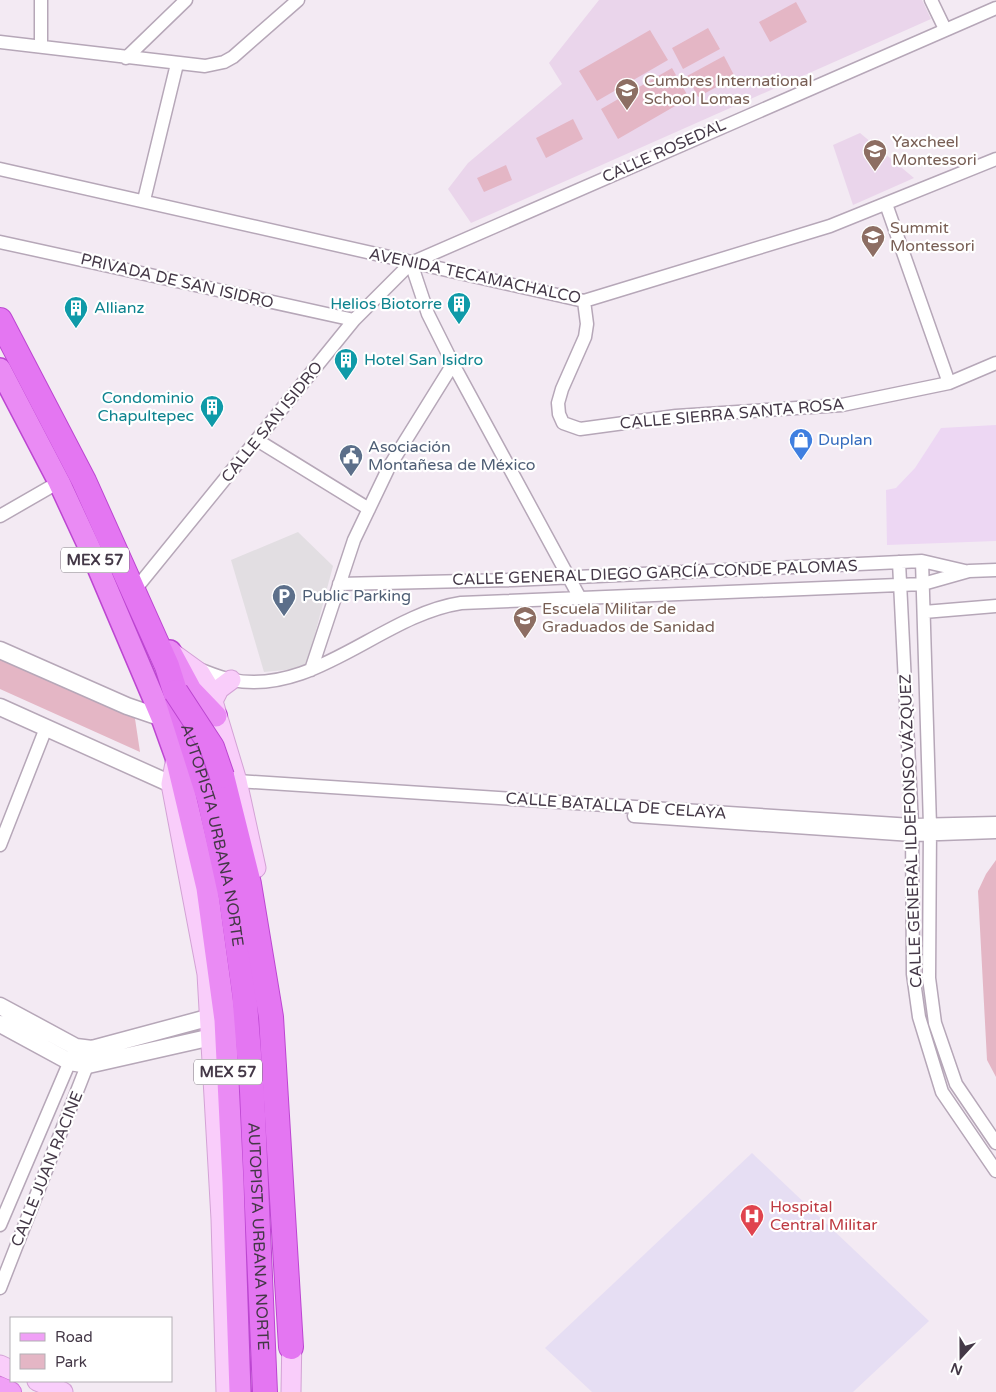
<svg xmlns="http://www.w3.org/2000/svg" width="996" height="1392" viewBox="0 0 996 1392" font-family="'Varela Round',sans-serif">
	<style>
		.commercial { fill: #edd7f3 }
		.education { fill: #ead5eb }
		.medical { fill: #e6def3 }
		.green { fill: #e4b6c5 }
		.parking { fill: #e2dee2 }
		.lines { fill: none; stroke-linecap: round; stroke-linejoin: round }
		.minor-casing { stroke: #b6a7b8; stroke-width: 15 }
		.tertiary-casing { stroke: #b6a7b8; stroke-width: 19 }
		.secondary-casing { stroke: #d3a2d5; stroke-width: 21 }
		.primary-casing { stroke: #d271da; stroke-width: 22 }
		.trunk-casing { stroke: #bc46d1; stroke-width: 24 }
		.motorway-casing { stroke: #bc46d1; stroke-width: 26 }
		.minor { stroke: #fff; stroke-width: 12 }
		.tertiary { stroke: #fff; stroke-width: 16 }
		.secondary { stroke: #f9cdfa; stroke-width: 19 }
		.primary { stroke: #f0a0f6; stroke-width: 20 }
		.trunk { stroke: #ea8bf4; stroke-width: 21 }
		.motorway { stroke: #e476f2; stroke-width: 24 }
		.motorway-bridge-casing { stroke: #bc46d1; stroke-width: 26; stroke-linecap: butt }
		.motorway-bridge { stroke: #e476f2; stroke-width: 24 }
		.labels { text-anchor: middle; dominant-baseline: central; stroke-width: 4.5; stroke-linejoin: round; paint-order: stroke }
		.shield { fill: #fff; stroke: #7c747e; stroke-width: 1 }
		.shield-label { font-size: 15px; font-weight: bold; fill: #443847 }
		.education-label { font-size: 16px; fill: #785e54; stroke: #fff; text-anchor: start }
		.street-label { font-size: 16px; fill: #443847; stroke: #fff }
		.culture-label { font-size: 16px; fill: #0d838f; stroke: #fff; text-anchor: end }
		.shop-label { font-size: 16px; fill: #366cbe; stroke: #fff; text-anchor: start }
		.service-label { font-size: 16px; fill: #4e5e75; stroke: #fff; text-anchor: start }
		.health-label { font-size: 16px; fill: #be3a42; stroke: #fff; text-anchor: start }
	</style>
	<rect width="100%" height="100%" fill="#f3eaf3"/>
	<path class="commercial" d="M996,425V541L887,545L886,490L896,488L915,468L941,428Z"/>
	<path class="education" d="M599,0H922L931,19L471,223L448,189L468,163L562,84L549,63Z
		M860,133L914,178L853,205L833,145Z"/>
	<path class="medical" d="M752,1153L929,1321L853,1392H592L545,1348Z"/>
	<path class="green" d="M796,2L807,22L770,42L759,22Z
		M708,28L720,49L683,69L672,48Z
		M650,30L668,60L597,101L579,71Z
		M724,56L735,77L698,97L687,76Z
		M672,68L689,98L618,139L601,109Z
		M573,119L583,139L546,158L536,138Z
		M506,165L512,180L484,192L477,178Z
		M0,651L134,712L140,752L0,689Z
		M996,860V1077L987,1060L978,891L986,874Z"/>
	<path class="parking" d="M298,532L333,566L306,668L264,672L231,560Z"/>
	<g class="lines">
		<g class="minor-casing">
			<path id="minor" d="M41,0V46
				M931,0L945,29
				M0,42L205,66L224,62L233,57L298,0
				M126,58L186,0
				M0,169L584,301L830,226L996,159
				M144,200L177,64
				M886,204L949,383
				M0,242L354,320
				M411,263L428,314L453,364L580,598
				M584,301L587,324L585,337L562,389L558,403L559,414L563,423L580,429L676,416L842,405L949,383L996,363
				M257,440L369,509
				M0,516L59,482
				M922,561L930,826L929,978L935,1023L956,1084L996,1143
				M899,562L912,825L913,974L919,1017L942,1092L996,1171
				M339,584L512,580L922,561L965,571
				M138,586L354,320L411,263L996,8
				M924,612L996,606
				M196,668C207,672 220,678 232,680C315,696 382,615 461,603L923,584L969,571L996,570
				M311,670L354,540L389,467L453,364
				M237,781L912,825L996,823
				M634,816L912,835L996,832
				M0,845L46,728
				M0,1225L73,1054
				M0,1288L90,1058"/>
		</g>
		<g class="tertiary-casing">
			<path id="tertiary" d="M0,650L127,706L162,718
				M0,707L171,784
				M0,1006L76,1047L92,1049L211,1017
				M0,1024L70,1062L88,1065L212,1037"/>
		</g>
		<g class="secondary-casing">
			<path id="secondary" d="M171,652L200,673L209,688L237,781L256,868
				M212,703L219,689L231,680
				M176,758L171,784L207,974L221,1219L226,1392
				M0,1365L11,1370
				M37,1381L63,1392
				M291,1392L292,1333"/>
		</g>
		<g class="primary-casing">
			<path id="primary" d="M0,1387L11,1392"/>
		</g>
		<g class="trunk-casing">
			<path id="trunk" d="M0,369L59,482L91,551L162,718L176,757L207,888L225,1020L233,1182L240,1392
				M170,651L191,690L216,716"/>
		</g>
		<g class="motorway-casing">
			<g id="motorway">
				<path id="s1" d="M0,320L84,481L167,666L209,798L231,898L244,991L252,1091L265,1392"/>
				<path d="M222,776L249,884L271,1017L291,1347"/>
			</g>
		</g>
		<use href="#minor" class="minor"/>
		<use href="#tertiary" class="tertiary"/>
		<use href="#secondary" class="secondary"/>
		<use href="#primary" class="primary"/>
		<use href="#trunk" class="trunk"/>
		<use href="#motorway" class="motorway"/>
		<g class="motorway-bridge-casing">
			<path id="motorway-bridge" d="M176,692L212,747L222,776"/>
		</g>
		<use href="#motorway-bridge" class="motorway-bridge"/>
	</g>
	<defs>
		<g id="school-pin" transform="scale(1.25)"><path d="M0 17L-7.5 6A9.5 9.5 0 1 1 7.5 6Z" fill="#8d6e63" stroke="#fff"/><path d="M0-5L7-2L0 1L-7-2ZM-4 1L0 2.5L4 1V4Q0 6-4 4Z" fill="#fff"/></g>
		<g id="building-pin" transform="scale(1.25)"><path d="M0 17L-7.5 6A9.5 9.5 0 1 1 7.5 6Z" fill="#0f9aa8" stroke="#fff"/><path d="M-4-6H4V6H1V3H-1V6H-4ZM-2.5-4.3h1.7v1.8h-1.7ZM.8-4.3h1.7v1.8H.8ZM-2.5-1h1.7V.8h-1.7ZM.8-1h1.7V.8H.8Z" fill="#fff"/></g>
		<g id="shop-pin" transform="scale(1.25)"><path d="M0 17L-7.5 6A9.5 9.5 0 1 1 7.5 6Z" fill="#3f7fe0" stroke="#fff"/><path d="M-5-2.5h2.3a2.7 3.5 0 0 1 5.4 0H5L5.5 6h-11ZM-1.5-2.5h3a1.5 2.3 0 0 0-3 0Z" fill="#fff"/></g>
		<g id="civic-pin" transform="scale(1.25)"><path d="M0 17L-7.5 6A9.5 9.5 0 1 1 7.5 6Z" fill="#5c6f8a" stroke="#fff"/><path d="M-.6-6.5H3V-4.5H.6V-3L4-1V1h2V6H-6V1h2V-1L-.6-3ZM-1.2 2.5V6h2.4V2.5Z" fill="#fff"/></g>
		<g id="parking-pin" transform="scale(1.25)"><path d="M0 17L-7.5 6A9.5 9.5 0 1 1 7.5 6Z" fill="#5c6f8a" stroke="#fff"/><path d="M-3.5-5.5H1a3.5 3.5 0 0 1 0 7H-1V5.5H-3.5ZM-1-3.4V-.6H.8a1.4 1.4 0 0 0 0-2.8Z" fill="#fff"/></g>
		<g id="hospital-pin" transform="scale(1.25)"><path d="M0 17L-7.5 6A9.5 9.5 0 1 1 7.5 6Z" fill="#e0444e" stroke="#fff"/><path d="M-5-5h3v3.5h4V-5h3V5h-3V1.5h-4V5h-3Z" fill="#fff"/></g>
	</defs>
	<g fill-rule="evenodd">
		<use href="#school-pin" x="627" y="90"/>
		<use href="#school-pin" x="875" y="151"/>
		<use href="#school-pin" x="873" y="237"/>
		<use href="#building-pin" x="459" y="304"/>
		<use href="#building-pin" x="76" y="308"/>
		<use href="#building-pin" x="346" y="360"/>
		<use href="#building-pin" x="212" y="407"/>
		<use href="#shop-pin" x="801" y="440"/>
		<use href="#civic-pin" x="351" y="456"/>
		<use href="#parking-pin" x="284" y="596"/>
		<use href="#school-pin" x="525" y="618"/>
		<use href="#hospital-pin" x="752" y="1216"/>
	</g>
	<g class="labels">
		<g class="shield">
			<rect x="61" y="547.5" width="68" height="25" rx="4"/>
			<rect x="194" y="1059.5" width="68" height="25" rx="4"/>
		</g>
		<g class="shield-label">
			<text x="95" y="560">MEX 57</text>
			<text x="228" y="1072">MEX 57</text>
		</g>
		<g class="education-label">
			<text x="644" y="81">Cumbres International<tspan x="644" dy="18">School Lomas</tspan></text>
			<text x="892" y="142">Yaxcheel<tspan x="892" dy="18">Montessori</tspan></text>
			<text x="890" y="228">Summit<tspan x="890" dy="18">Montessori</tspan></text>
			<text x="542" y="609">Escuela Militar de<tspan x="542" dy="18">Graduados de Sanidad</tspan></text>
		</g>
		<g class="street-label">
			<text transform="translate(664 151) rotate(-24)">CALLE ROSEDAL</text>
			<text transform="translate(475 276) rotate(12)">AVENIDA TECAMACHALCO</text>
			<text transform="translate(177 281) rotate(13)">PRIVADA DE SAN ISIDRO</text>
			<text transform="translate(732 414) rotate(-5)">CALLE SIERRA SANTA ROSA</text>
			<text transform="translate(272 422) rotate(-51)">CALLE SAN ISIDRO</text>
			<text transform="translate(655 573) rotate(-2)">CALLE GENERAL DIEGO GARCÍA CONDE PALOMAS</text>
			<text transform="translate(616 806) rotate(4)">CALLE BATALLA DE CELAYA</text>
			<text transform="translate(911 831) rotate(-92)">CALLE GENERAL ILDEFONSO VÁZQUEZ</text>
			<text stroke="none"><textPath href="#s1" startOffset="560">AUTOPISTA URBANA NORTE</textPath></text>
			<text transform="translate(47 1169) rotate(-68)">CALLE JUAN RACINE</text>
			<text stroke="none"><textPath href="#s1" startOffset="965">AUTOPISTA URBANA NORTE</textPath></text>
		</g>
		<g class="culture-label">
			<text x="442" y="304">Helios Biotorre</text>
			<text x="94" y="308" text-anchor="start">Allianz</text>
			<text x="364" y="360" text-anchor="start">Hotel San Isidro</text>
			<text x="194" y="398">Condominio<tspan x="194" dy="18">Chapultepec</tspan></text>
		</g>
		<g class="shop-label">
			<text x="818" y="440">Duplan</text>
		</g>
		<g class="service-label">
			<text x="368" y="447">Asociación<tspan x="368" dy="18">Montañesa de México</tspan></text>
			<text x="302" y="596">Public Parking</text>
		</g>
		<g class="health-label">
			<text x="770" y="1207">Hospital<tspan x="770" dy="18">Central Militar</tspan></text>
		</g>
	</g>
	<rect x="10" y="1317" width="162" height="65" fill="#ffffff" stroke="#b4afb5"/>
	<rect x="20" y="1333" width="25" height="8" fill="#f0a0f6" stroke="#b4afb5"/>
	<text x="55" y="1342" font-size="15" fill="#443847">Road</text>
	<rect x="20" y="1354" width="25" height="15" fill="#e4b6c5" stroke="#b4afb5"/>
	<text x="55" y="1367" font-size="15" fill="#443847">Park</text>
	<g transform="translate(961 1357) rotate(201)" stroke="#ffffff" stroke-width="4" paint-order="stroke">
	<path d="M0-4L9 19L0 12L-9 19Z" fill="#443847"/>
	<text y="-8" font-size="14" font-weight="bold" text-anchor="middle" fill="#443847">N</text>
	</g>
</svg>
